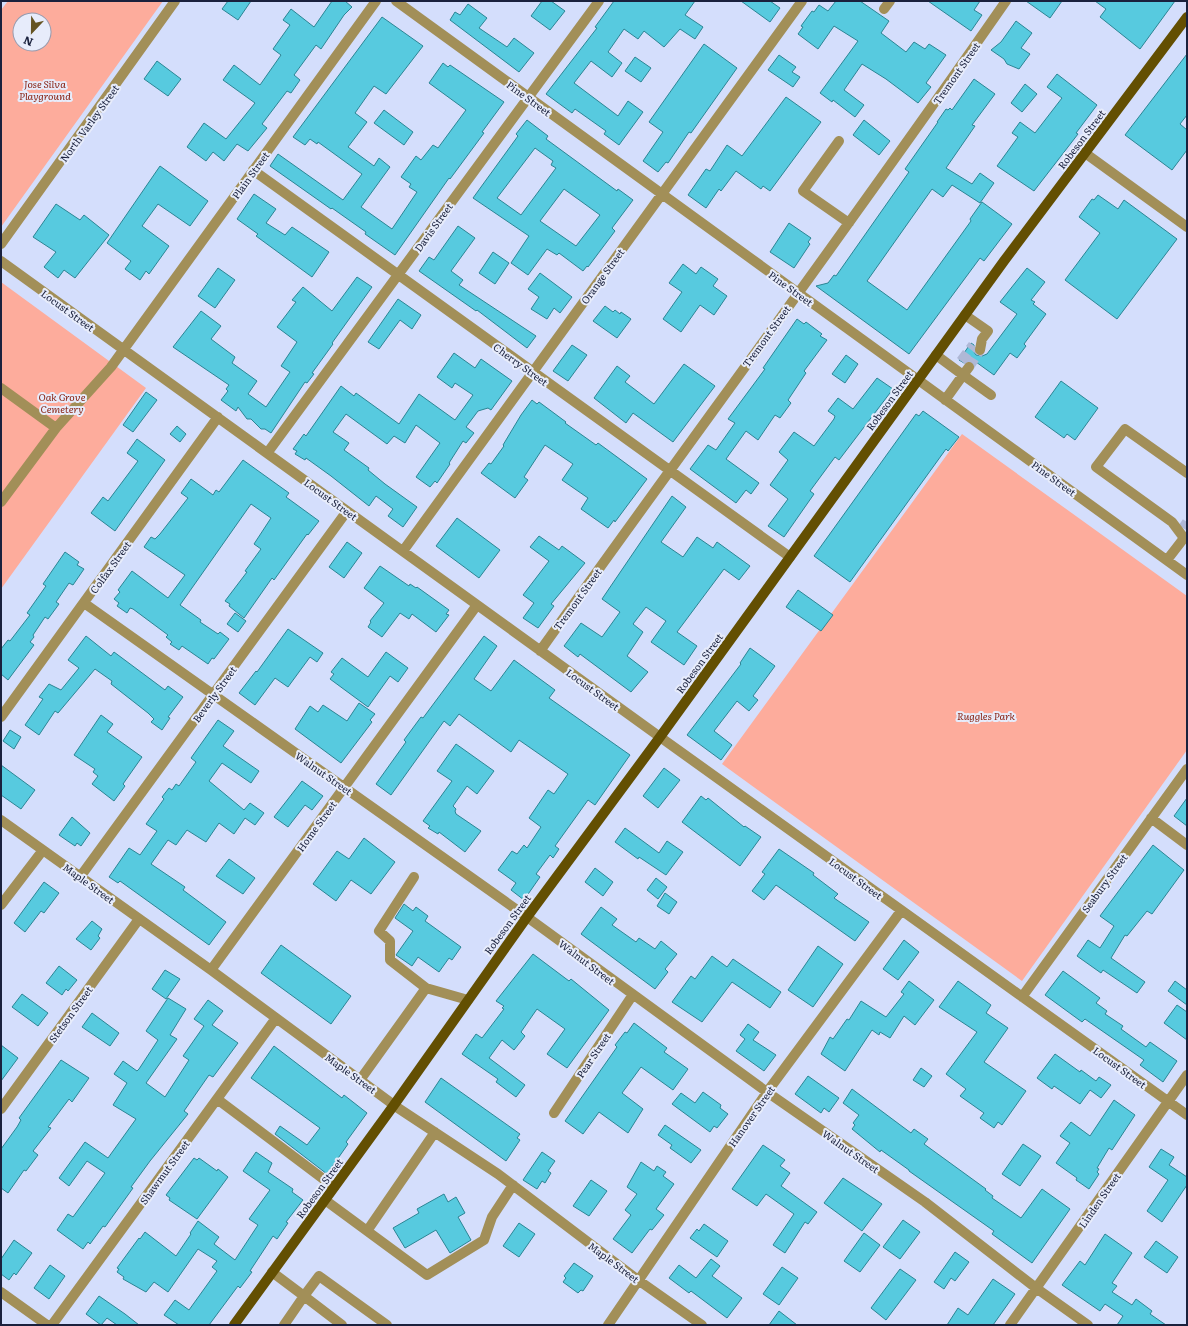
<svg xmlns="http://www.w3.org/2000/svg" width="1188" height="1326" viewBox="0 0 1188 1326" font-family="Literata,serif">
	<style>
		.green { fill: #fdac9c; fill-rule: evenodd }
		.building { fill: #57cadf; stroke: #2b8594; fill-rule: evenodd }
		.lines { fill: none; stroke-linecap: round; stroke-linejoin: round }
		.minor-tunnel { stroke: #afb8d6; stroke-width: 10; stroke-dasharray: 10 5; stroke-linecap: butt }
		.minor { stroke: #a28f58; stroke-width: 10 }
		.major { stroke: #634f02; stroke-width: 10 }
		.labels { text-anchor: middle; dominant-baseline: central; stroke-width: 4; stroke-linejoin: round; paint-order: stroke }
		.street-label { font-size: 10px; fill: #1a213d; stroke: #e7ecfb }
		.park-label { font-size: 10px; font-style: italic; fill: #841b0b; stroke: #e7ecfb }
	</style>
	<rect width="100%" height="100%" fill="#d4defc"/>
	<path class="green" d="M8,1H163L1,227V10ZM20,20H44V44H20Z
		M1,282L146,388L1,589Z
		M962,434L1187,596V750L1022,981L722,764Z"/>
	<path class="building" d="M228,1H251L238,20L222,9Z
		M332,1H345L352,7L344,15L321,49L316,45L294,75L300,80L291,93L287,91L262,124L267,128L248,151L237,144L224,161L213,152L206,161L187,147L204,123L226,139L255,103L223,80L234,65L260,85L281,55L273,49L290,25L283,20L291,9L314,27Z
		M542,1H551L565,11L550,30L531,16Z
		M614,1H695L685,15L703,27L695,39L680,29L664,47L644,31L638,39L624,29L608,52L622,63L612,77L591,61L574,83L618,116L628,101L643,112L619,145L604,134L606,131L575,109L572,113L546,94L597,28L595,27Z
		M741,1H770L780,8L770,22Z
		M836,1H860L889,21L881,33L906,52L914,42L925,49L929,44L946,55L926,83L931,87L918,103L886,79L862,64L844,90L864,105L855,117L833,100L832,102L820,93L858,41L834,26L818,49L798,34L803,27L801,26L812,11L814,12L819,5L828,11Z
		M928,1H980L974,10L982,15L971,31Z
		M1026,1H1062L1050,18Z
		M1095,1H1175L1140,49L1100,17L1106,9Z
		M468,4L487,18L479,28L507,47L514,38L534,53L519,72L450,20L455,12L460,15Z
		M382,17L423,46L386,94L374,86L355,113L367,122L348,147L374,166L379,158L390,167L361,207L392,229L417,192L409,187L411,184L401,177L416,156L421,160L433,145L438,148L466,110L429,83L443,63L448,67L450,65L504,102L482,132L484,133L450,179L449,178L395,255L365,234L366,232L332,208L331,209L270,166L278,154L343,200L362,174L318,142L317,144L310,139L305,145L293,137Z
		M1016,21L1032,33L1021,48L1030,54L1019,69L1007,64L1004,59L991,50L1001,42Z
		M704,44L737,68L691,133L689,132L668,163L666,162L658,172L643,161L663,132L649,122Z
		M1187,54V115L1180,124L1187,130V150L1172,170L1125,135Z
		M779,55L796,67L792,72L800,77L793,87L768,70Z
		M635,57L651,68L641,82L625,71Z
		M157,61L181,79L168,96L144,79Z
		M1057,74L1097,105L1076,133L1078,134L1034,191L997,166L1018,137L1012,133L1020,122L1035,133L1062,98L1047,87Z
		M974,79L995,94L972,125L975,126L946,168L972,184L980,173L994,183L980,203L952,185L943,197L932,189L867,281L907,310L971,221L970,219L982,202L1012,224L984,261L980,258L909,354L816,286L828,283L834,275L836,276L909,172L905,169L938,122H937L946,109L948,110L950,108L952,110Z
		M1025,84L1037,94L1022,112L1011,103Z
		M786,97L821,122L770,191L763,186L761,189L736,171L721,191L719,189L706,208L688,195L706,169L710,171L727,145L742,156Z
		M384,110L413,132L404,145L374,123Z
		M527,120L548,136L546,139L617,191L618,189L633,200L612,228L615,231L588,267L587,266L583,271L559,253L557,255L547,249L528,275L511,263L529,236L473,198L518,136L516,134ZM535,148L553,161L551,165L556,168L521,215L497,198ZM564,189L600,215L576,246L540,221Z
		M864,120L890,141L879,155L853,135Z
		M160,166L208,201L190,226L158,204L142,226L169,246L149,274L146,271L140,280L125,269L131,261L107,243Z
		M254,194L276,209L266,223L285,235L292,227L329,252L312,277L256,236L258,234L237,219Z
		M1098,195L1118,209L1124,200L1177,239L1117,319L1065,280L1100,233L1079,217L1092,199L1094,200Z
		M56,204L80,220L84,215L109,235L75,278L64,270L58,278L44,267L56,252L33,237Z
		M789,223L811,238L808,242L810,244L794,268L770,252Z
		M458,226L475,238L451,271L463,280L459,285L536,336L527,348L477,310L476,311L419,271L429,257L434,260Z
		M493,252L509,263L495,284L479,273Z
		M683,264L696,274L701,267L718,279L713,286L727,296L714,315L700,305L681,332L663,319L682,292L669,283Z
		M218,268L235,280L215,308L198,296Z
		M1027,268L1045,282L1031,300L1035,302L1033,304L1046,314L1024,344L1026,346L1017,358L1010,353L994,375L976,362L975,364L969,361L964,363L959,360L971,343L974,345V352L976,355L982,356L987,354L1017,314L1000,302Z
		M540,273L572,297L560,313L554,308L547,319L531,309L539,297L528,289Z
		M357,277L372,287L332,343L333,344L312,373L314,374L307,383L305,382L271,433L265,429H261L251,419H247L238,407L236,411L221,400L228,391L226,389L229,385L173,347L201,311L221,326L211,339L235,357L232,363L257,381L248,394L266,407L290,372L281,366L297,342L277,327L296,302L292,300L303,287L332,311Z
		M398,299L421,315L412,329L400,320L379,349L368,342Z
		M605,306L613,312L615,310L620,314L621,312L631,319L617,338L593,321Z
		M797,319L804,324L806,322L822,334L820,336L827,340L804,371L806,373L788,400L791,403L780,418L775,415L758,440L746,431L726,459L759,483L751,494L746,490L736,503L690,469L708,445L716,450L735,423L728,419L765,369L763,368Z
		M572,345L587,355L568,381L553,371Z
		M454,353L475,368L481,359L512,381L491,410L488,408L478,411L466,427L474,433L466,443L463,441L449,463L450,464L437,483L435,481L430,487L416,477L440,443L416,425L405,443L394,436L387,444L346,414L333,432L349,443L344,450L369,468L368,470L385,484L417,507L403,527L388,516L393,509L376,496L369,506L331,476L306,458L305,460L295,454L297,451L293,449L304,434L306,436L341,386L354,396L356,393L399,424L419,394L455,420L473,395L455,383L452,388L437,377Z
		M846,355L858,364L845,383L832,374Z
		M684,364L715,386L673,442L633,413L626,423L594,398L617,366L630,376L625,382L654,404Z
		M877,378L893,389L839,460L835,457L810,491L814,494L784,537L768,526L788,499L770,485L788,460L779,452L794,432L814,446L834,419L835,416L828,411L838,398L853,409Z
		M1061,381L1098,408L1075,440L1067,434L1064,438L1035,417Z
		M146,392L157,400L133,432L123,425Z
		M532,400L537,404L539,402L566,422L565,423L596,445L598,443L647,479L615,522L614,520L608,528L581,509L588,498L562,480L573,464L545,445L524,477L528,480L515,498L481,473L489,463L491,464L504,446L503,445L521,415Z
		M923,411L959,437L948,451L946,449L850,582L814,556L916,414L919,416Z
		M177,426L186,434L180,442L170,434Z
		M137,439L165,460L115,531L91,513L103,497L108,501L138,461L127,453Z
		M243,460L289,493L286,497L319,521L308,535L307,534L274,580L272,578L244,618L229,606L230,604L225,601L247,572L245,571L261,549L254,544L271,518L251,504L180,605L201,620L200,622L218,634L220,632L229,639L214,659L212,658L208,664L182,646L179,650L170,644L172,642L166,637L168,635L133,609L130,608L127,613L117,606L119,603L114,599L120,592L118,590L132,571L168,598L185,575L144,547L151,537L155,539L160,534L188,498L181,493L191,479L213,495L216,490L219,492Z
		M672,496L686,507L661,542L683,557L697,537L713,548L717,542L750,566L739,580L724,569L677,632L697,646L684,665L651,642L666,621L646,607L633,624L643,632L627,656L648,672L631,692L580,654L578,657L564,646L581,623L602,637L620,612L602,599Z
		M457,518L500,550L479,578L436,546Z
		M539,536L559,550L562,546L585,563L551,604L554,606L538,628L523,618L534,603L523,595L549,561L530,547Z
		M347,542L362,553L344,578L329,567Z
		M65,552L79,562L77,565L84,569L73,585L69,583L56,602L59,604L48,619L45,617L33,635L34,637L30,642L34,645L8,680L1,674V649L8,640L10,641L30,615L27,613L46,586L43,584Z
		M380,566L409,586L410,584L416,588L417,587L449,610L446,614L449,615L436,632L412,614L409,619L400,613L382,637L368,627L371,622L370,621L384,603L364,588Z
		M798,590L833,615L821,631L786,607Z
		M235,613L246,621L238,632L227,624Z
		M288,629L323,653L317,662L310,657L288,687L275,678L255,705L239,693L256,671L257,672Z
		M86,636L111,656L114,652L165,690L168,686L183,697L168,717L170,718L162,730L151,722L154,719L148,713L111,684L112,681L95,669L58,713L55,711L39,735L25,725L43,699L39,697L49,684L61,690L79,668L68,660Z
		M484,636L497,646L474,679L491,691L514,660L555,690L549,698L630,755L595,805L588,800L555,846L559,849L553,858L550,855L536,874L540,877L524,900L511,890L516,883L498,870L512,851L517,854L524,845L527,848L541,827L529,818L548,790L554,794L568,774L519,740L511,752L459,714L450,726L444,721L391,795L376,784L406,742L404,740L421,717L423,718Z
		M750,648L775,666L753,696L758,700L749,711L737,701L714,731L732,745L721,760L687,735L741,664L740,663Z
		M386,652L408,668L398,682L390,676L368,707L330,679L334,674L331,672L342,658L368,677Z
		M359,703L375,714L370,720L372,722L341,763L295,729L310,706L318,712L323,705L347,721Z
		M101,715L113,724L107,732L142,757L123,784L125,786L114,801L92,784L98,776L93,772L95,769L74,755Z
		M218,720L234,731L223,746L259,771L251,783L222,763L209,781L244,810L250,803L264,813L255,825L245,818L234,834L219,823L206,842L187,830L176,845L168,840L151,864L185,887L183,890L226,922L209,945L120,881L118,883L109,877L129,848L140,855L157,831L146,824L164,799L162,797L169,788L172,790L176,784L179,786L196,762L191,758Z
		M10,730L21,737L14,749L3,741Z
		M456,744L494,771L477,794L467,786L453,806L456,809L455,811L456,814L481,831L465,852L439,832L438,834L428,828L430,826L423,821L452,781L437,771Z
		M1,765L35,790L21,809L1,795Z
		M664,768L680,780L658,808L643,796Z
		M302,781L323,796L312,810L305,805L288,827L274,817Z
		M701,796L706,800L708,798L744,827L745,826L761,837L740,866L682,822Z
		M1187,798V826L1174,816Z
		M72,817L90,833L81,846L77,843L75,846L59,835Z
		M625,828L659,853L667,841L683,852L666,875L639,857L638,859L615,842Z
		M364,838L395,862L371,894L351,880L336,901L313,884L337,851L349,859Z
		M1153,845L1184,870L1152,914L1147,911L1127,936L1125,935L1111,958L1145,982L1137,993L1103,970L1101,973L1077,956L1088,940L1100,948L1114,926L1100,916Z
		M779,849L814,873L813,875L838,894L834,898L869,922L855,941L776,885L764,900L752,891L765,874L762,872Z
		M229,859L255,878L243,894L216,876Z
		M595,868L613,882L603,896L585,882Z
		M656,878L667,887L658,899L647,890Z
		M44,882L59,893L44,913L41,911L25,932L14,923Z
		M665,893L677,902L669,914L657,906Z
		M404,904L413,911L416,907L428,916L425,921L461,947L452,960L449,958L439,972L418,957L412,966L396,955L413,931L395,918Z
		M601,907L617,919L612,925L636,942L639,938L655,949L661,941L677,954L665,969L668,972L655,989L581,934Z
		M92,921L102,929L98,936L100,938L91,950L76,939Z
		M904,940L919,952L898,980L883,969Z
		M281,945L351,996L331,1024L261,973Z
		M818,946L843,964L813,1007L788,990Z
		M533,954L569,981L571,979L609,1010L567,1068L547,1054L565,1029L537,1009L521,1032L525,1036L514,1050L502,1040L489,1058L525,1085L516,1097L496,1082L498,1079L462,1054L476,1034L482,1038L504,1009L502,1008L504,1006L496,1001Z
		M712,956L727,967L733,959L781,992L770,1008L732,982L702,1022L672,1002L691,976L695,979Z
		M59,966L77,980L68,991L66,989L62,995L46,983Z
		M165,970L180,979L166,999L152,989Z
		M1063,971L1100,998L1096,1003L1107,1011L1105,1014L1123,1026L1121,1029L1146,1047L1150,1042L1177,1061L1163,1082L1140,1065L1144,1060L1085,1019L1082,1022L1045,995Z
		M909,981L934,1000L915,1025L904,1016L890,1038L880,1032L879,1035L872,1030L845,1071L821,1054L830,1037L833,1039L847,1019L849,1020L861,1001L886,1017L904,994L901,992Z
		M958,981L991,1005L986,1013L1008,1028L984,1062L1026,1091L1002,1125L998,1122L994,1128L980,1118L984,1113L960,1096L966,1089L946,1074L977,1032L939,1007Z
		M1175,981L1187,990V1005L1168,991Z
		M22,994L48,1013L38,1026L12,1007Z
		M168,998L186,1009L170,1035L177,1039L146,1083L165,1097L189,1060L183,1056L204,1026L194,1019L208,1000L223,1011L212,1025L238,1043L213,1077L209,1075L184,1111L188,1114L150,1161L131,1187L133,1188L105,1227L103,1226L90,1244L88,1242L83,1249L57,1230L68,1214L73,1217L105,1173L87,1161L69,1186L59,1178L85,1142L108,1158L136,1119L113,1105L127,1083L114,1074L123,1061L137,1071L139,1069L158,1040L146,1031Z
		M1177,1005L1187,1012V1040L1164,1023Z
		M92,1013L119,1033L110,1046L82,1027Z
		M634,1023L667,1048L664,1052L688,1069L673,1090L641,1067L622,1093L643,1109L628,1133L599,1112L583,1134L565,1121L617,1047L615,1045L625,1032L627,1033Z
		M748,1024L759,1032L753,1040L776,1055L764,1071L736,1051L745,1039L740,1035Z
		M1,1045L18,1058L1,1081Z
		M274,1046L342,1098L344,1095L367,1113L346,1142L348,1144L327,1174L275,1134L280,1126L307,1145L320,1128L251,1078Z
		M1055,1054L1080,1072L1081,1070L1096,1081L1099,1077L1111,1085L1101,1098L1090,1090L1080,1104L1054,1086L1052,1089L1037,1078Z
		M61,1060L89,1078L72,1102L69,1099L48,1127L51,1128L33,1151L38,1155L26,1171L24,1170L8,1193L1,1188V1149L17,1127L21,1120L19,1118Z
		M921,1068L932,1076L924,1087L913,1080Z
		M808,1076L839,1098L829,1112L824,1108L821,1113L795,1094Z
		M441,1078L520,1134L517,1138L520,1140L506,1161L425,1102Z
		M852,1089L911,1133L914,1129L928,1139L924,1144L986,1189L985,1190L993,1196L992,1198L1021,1218L1042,1189L1070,1209L1032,1263L992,1234L994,1231L909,1171V1170L881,1150L880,1152L852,1129L855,1125L853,1123L859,1115L843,1103Z
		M703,1092L721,1105L720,1108L728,1114L717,1128L714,1126L710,1132L672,1104L681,1093L695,1103Z
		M1114,1100L1135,1115L1112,1150L1109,1148L1097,1168L1099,1169L1097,1172L1099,1174L1089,1189L1076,1180L1077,1178L1056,1163L1070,1143L1060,1136L1071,1122L1090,1136Z
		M665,1125L701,1150L691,1163L670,1148L672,1145L658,1135Z
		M1023,1144L1041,1156L1020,1186L1002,1174Z
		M763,1145L785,1160L780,1166L790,1173L781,1186L817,1212L808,1224L805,1222L785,1253L773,1245L794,1214L766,1194L757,1206L732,1189Z
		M1161,1149L1174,1157L1169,1165L1187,1177V1185L1162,1222L1147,1211L1168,1180L1149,1167Z
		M256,1152L272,1163L268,1172L293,1189L292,1192L303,1200L286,1222L288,1223L277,1239L273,1236L250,1271L252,1272L240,1288L238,1286L209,1325H179L164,1315L175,1300L189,1310L217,1271L212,1267L217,1261L198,1249L168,1292L154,1282L146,1292L123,1279L124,1277L117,1272L119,1269L117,1268L139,1238L140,1239L145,1232L176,1256L191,1234L190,1233L198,1221L219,1237L214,1244L235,1260L258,1225L249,1219L270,1190L243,1171Z
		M542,1152L555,1161L548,1171L551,1173L545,1183L542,1181L537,1189L523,1180Z
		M194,1158L197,1160L199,1158L217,1171L218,1169L228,1177L197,1219L169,1200L170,1198L166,1195Z
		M641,1162L654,1171L657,1166L666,1172L663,1176L674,1184L656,1209L664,1215L652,1230L650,1229L632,1253L613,1239L631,1215L625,1210L637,1194L627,1187Z
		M843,1178L882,1204L862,1231L824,1203Z
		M591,1180L607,1191L589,1216L573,1206Z
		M444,1194L448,1202L456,1197L465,1213L458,1217L471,1240L450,1253L436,1230L405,1248L393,1228L419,1213L417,1209Z
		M903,1220L920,1232L900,1259L883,1247Z
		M519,1223L535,1234L519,1257L503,1246Z
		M704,1224L728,1241L717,1257L690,1238L697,1229L699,1231Z
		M864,1233L880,1245L860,1272L844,1261Z
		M1105,1234L1132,1253L1112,1283L1117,1286L1112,1292L1132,1305L1136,1299L1152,1311L1150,1314L1166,1325H1117L1123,1316L1105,1304L1100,1311L1062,1285L1080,1261L1085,1265Z
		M14,1240L32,1253L16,1275L14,1273L9,1280L1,1274V1259Z
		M1156,1241L1178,1257L1167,1273L1144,1257Z
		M955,1252L969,1262L955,1281L951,1278L944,1289L934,1282Z
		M711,1259L720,1266L712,1276L742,1298L727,1318L691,1291L689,1293L669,1278L679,1265L696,1278Z
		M574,1263L593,1276L583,1291L581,1290L578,1293L563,1282L566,1278L564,1276Z
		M50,1265L65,1276L49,1299L34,1288Z
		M782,1267L798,1278L779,1305L763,1294Z
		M900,1269L916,1280L886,1320L871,1308Z
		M993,1279L1015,1294L993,1325H947L958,1308L968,1315Z
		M99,1296L125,1314L139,1325H117L107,1318L101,1325L86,1314Z
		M779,1311L797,1325H769Z"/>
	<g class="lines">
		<path class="minor-tunnel" d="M961,361L973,345
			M969,367L980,350
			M1183,528L1187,522"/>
		<path class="minor" d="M396,1L1187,575
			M884,9L890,1
			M839,141L803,191L849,223
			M1085,153L1187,227
			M253,170L790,557
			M1,244L175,1
			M1,261L660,737L1187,1115
			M965,315L988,331L982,339L980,350
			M936,355L963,375L969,367
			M1,388L56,428
			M945,400L963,375L991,395
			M268,452L599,1
			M1,502L56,428L111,367L376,1
			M403,551L802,1
			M1167,560L1184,538L1172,522L1096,467L1125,429L1187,473
			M84,603L527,917L767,1092L925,1202L1036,1288L1088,1325
			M540,651C695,434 854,220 1006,1
			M1,717L218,417
			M1151,818L1187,845
			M1,820L211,970L398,1108L498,1174L638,1280L702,1325
			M80,877L347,511
			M414,877L379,931L390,941V960L426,988
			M1,905L43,850
			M211,970L477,605
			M1022,997L1187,769
			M360,1080L426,988L468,1000
			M217,1099L334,1187
			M1,1109L139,919
			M554,1113L632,996
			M325,1200L427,1275L484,1240L492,1217L513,1185
			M367,1231L435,1132
			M272,1272L304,1296L284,1325
			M1,1292L47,1325
			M52,1325L276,1018
			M342,1325L304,1296L319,1276L387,1325
			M608,1325L767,1092L901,911
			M1010,1325L1187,1075"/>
		<path class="major" d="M234,1325L394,1105L527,917L660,737L1004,261L1187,17"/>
	</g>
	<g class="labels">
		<g class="street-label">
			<text transform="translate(956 73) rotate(-55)">Tremont Street</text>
			<text transform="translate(529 98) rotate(36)">Pine Street</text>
			<text transform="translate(89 123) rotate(-54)">North Varley Street</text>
			<text transform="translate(1081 139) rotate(-53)">Robeson Street</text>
			<text transform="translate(250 175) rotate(-54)">Plain Street</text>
			<text transform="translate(433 227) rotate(-54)">Davis Street</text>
			<text transform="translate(602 276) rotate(-54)">Orange Street</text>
			<text transform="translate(791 288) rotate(36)">Pine Street</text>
			<text transform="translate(68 310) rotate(36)">Locust Street</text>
			<text transform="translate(766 336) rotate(-54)">Tremont Street</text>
			<text transform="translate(521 364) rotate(36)">Cherry Street</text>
			<text transform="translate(889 400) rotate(-54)">Robeson Street</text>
			<text transform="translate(1054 478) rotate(36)">Pine Street</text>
			<text transform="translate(331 499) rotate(36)">Locust Street</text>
			<text transform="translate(110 567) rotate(-54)">Colfax Street</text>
			<text transform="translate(577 599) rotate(-54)">Tremont Street</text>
			<text transform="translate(699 663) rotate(-54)">Robeson Street</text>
			<text transform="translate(593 689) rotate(36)">Locust Street</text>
			<text transform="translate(214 694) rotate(-54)">Beverly Street</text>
			<text transform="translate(324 773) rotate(35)">Walnut Street</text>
			<text transform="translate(316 826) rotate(-54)">Home Street</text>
			<text transform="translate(856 878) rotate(36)">Locust Street</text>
			<text transform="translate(89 883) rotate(36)">Maple Street</text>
			<text transform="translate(1104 883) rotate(-54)">Seabury Street</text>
			<text transform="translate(507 924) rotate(-54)">Robeson Street</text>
			<text transform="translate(587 962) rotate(37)">Walnut Street</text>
			<text transform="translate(70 1014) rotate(-54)">Stetson Street</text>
			<text transform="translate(593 1055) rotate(-56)">Pear Street</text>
			<text transform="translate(1120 1067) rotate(36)">Locust Street</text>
			<text transform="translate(351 1073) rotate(36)">Maple Street</text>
			<text transform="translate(751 1116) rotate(-55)">Hanover Street</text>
			<text transform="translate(851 1151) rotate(35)">Walnut Street</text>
			<text transform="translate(164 1172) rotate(-54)">Shawmut Street</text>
			<text transform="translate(319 1188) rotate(-54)">Robeson Street</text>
			<text transform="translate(1099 1200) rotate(-55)">Linden Street</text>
			<text transform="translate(614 1262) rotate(37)">Maple Street</text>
		</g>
		<g class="park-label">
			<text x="45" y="83">Jose Silva<tspan x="45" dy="12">Playground</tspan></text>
			<text x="62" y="396">Oak Grove<tspan x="62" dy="12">Cemetery</tspan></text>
			<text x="986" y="715">Ruggles Park</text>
		</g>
	</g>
	<rect width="1188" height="1326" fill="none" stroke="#1a213d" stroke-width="4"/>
	<g transform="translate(32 32) rotate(202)"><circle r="19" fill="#e7ecfb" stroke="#959baf"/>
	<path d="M0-3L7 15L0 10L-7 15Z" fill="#655422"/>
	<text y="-6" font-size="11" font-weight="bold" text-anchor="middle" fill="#1a213d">N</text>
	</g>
</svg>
